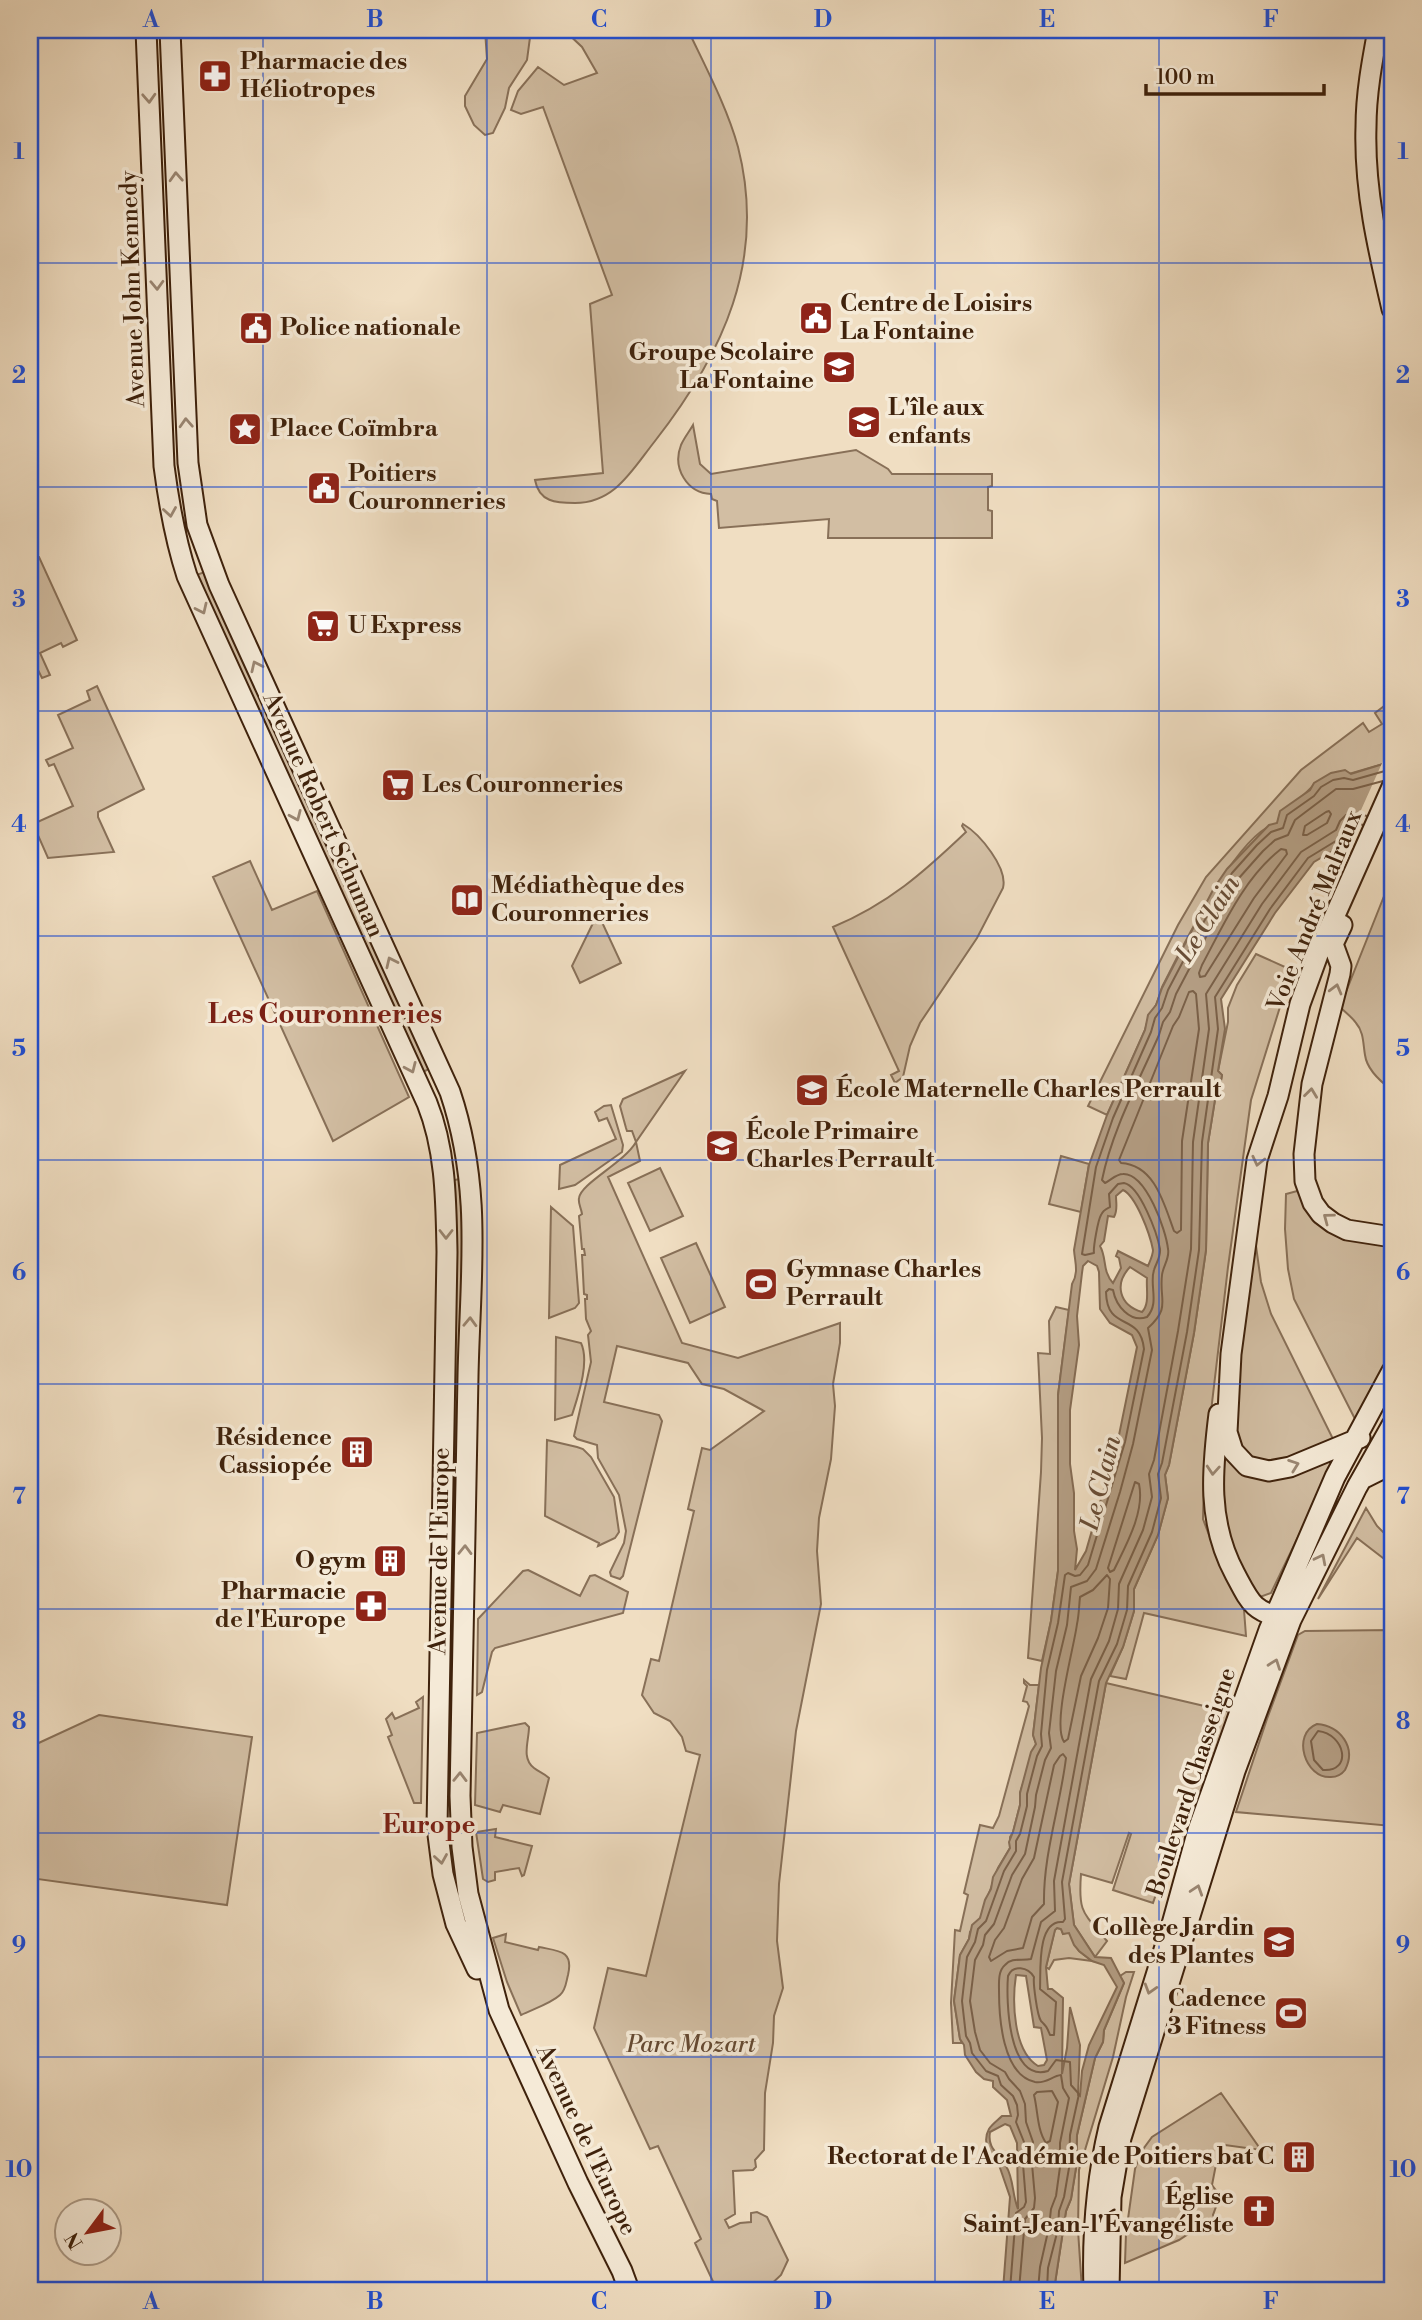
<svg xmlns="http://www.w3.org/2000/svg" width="1422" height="2320" viewBox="0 0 1422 2320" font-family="'Libre Bodoni',serif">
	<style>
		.green { fill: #d2bea3; stroke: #887058; stroke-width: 2 }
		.water { fill: #b49e84; stroke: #856c54; stroke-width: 2; fill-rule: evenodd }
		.pier { fill: #f0dec2 }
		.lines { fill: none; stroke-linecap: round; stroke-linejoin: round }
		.shore { stroke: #7a6048; stroke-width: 2 }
		.secondary-casing { stroke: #3f220c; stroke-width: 23 }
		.secondary { stroke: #f5ead7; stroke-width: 19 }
		.oneway { stroke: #9a8672 }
		.grid { fill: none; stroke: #1d4ed8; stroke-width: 2; stroke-opacity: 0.55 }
		.labels { text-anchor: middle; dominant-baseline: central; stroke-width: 7; stroke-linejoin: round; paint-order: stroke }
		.poi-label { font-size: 24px; font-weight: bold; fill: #3f220c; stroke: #f5ead7; text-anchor: start }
		.street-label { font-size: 24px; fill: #3f220c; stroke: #f5ead7 }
		.park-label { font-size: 24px; font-style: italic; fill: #644932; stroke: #f5ead7 }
		.water-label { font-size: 26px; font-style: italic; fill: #684d36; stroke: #f5ead7 }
		.neighbourhood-label { font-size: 26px; font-weight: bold; fill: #7a1f14; stroke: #f5ead7 }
		.quarter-label { font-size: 28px; font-weight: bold; fill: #7a1f14; stroke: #f5ead7 }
		.neatline { fill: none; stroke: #1d4ed8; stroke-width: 2.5 }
		.grid-label { font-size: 23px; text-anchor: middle; font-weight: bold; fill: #1d4ed8 }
	</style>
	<rect width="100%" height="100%" fill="#f0dec2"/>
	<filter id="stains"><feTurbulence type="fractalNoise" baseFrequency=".00286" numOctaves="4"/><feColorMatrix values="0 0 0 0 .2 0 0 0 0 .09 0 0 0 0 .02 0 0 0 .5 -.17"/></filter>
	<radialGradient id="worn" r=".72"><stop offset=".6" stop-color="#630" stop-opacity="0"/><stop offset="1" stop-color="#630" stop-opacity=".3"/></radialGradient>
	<path class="green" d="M485,30H531L527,60L509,88L505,108L493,133L485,135L474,125L465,106V96L487,59Z
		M564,30L608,31L688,30C706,68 727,107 738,147C767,260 723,354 655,441C632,470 615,503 575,503C556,503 539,502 535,480L603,473L590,304L612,295L543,107L521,114L511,110L518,91L538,67L564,85L597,73L582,47Z
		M693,425L700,464L711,474L856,450L888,469L892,474H992V486L988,487V510L992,511V538H828L829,519L719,528L717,501L712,499L711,494C687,493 672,468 681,445C684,438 689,432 693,425Z
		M30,557H39L77,640L63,647L61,643L40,653L50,675L42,678L30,654Z
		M207,571L433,1067L421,1073L194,576Z
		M97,686L144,789L98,812V817L114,852L48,858L33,824L73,806L54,764L49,766L46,760L73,748L58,715L90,700L87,691Z
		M1392,700V758L1389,757L1383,764L1315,784L1279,819L1277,824C1239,829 1181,950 1163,985C1160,991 1159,999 1156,1005C1151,1014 1147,1019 1145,1030L1107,1115L1088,1106L1178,925L1206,877L1301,770L1363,723L1369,732L1382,724L1375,713Z
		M963,824C980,834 1008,868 1003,888L977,938L920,1023L910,1046L903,1077L895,1083L891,1075L899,1071L833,927C888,904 923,873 966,832L962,826Z
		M250,861L272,910L317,891L409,1097L333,1141L213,877Z
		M1392,876V1090C1381,1082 1367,1070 1365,1055C1363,1044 1364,1032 1356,1023C1352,1017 1345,1012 1340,1007Z
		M596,917L601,920L621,963L580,983L572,966Z
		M1256,954L1285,967L1289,978L1251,1100L1228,1267L1204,1471L1203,1519L1215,1551L1244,1610L1246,1636L1144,1613L1126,1679L1110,1676L1123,1647L1134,1611V1589L1158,1535L1168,1498L1165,1475L1169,1465L1194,1333L1206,1250L1208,1143L1218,1081L1221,1080L1222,1075L1218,1071L1228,1022V1008L1237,985Z
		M685,1071L636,1142L640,1161L608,1177L682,1343L738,1358L840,1323V1343L833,1384L835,1406L831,1459L819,1518L817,1551L821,1604L796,1731L779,1884L777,1941L783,1988L774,2016L773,2043L765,2093L764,2150L755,2160L756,2167L753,2170L733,2171L735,2214L725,2220L729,2228L740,2223L751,2222V2213L757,2212L767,2217L788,2260L781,2275L765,2290H717L695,2243L701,2239L658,2146L650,2149L594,2028L608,1968L646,1976L700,1755L686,1751L682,1737L670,1721L654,1713L642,1695L651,1659L659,1661L694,1511L688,1509L702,1448L710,1450L764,1411L724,1389L702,1384L688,1363L617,1346L604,1402L659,1415L662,1421L623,1576L620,1579L611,1576L610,1572L624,1543L626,1531L619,1495L598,1458L597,1445L577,1439L574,1436L591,1362L588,1335L591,1331L586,1319L585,1299H587V1295L584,1294L582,1255H585L584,1249H582L579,1216L582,1214C581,1207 578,1204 579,1198C581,1183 624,1163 636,1142L632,1131H627L626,1128L620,1106L623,1099Z
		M611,1105L623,1145L622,1152L575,1185L559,1189L560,1165L616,1139L607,1118L599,1121L595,1112L604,1106Z
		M1061,1156L1089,1164L1081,1212L1049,1204Z
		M660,1168L683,1216L650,1231L628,1183Z
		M464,1178L458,1489L452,1490L450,1181Z
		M1301,1190L1308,1206L1392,1243V1352L1357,1423L1294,1299L1288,1269L1285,1229L1286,1194Z
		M551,1207L573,1226L579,1303L575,1308L549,1318Z
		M696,1243L725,1307L690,1323L661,1258Z
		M1256,1246L1261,1282L1271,1314L1336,1445L1297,1462L1258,1465L1234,1439L1231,1426L1250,1247Z
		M1056,1307L1069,1310L1058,1395V1571L1051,1621L1042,1661L1028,1658L1041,1472L1042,1438L1038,1353L1050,1354L1049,1321Z
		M556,1337L581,1343C590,1362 578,1396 572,1415L555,1420Z
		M547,1440L577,1447L583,1449L591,1457L614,1497L619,1532L615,1538L598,1546L599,1543L545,1516Z
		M1223,1443L1245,1468L1339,1452L1271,1593L1260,1597L1253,1593L1220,1520Z
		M455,1504L457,1505L459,1869L448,1871L443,1839L452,1505Z
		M1366,1508L1377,1526L1392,1541V1565L1357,1538L1318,1599Z
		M528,1570L580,1596L590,1576L595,1575L628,1592L623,1613L495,1648L492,1652L482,1692L477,1695L478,1619L523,1571Z
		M1392,1630V1826L1236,1812L1267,1719L1298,1635L1305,1631Z
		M1024,1680L1030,1685H1039L1033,1735L1036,1744L1020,1793V1805L1013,1832L1010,1837V1848L998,1868L980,1919L970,1932L969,1939L960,1955L954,2001L960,2039L962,2043H953L951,2003L955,1930L960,1931L968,1895L964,1893L980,1825L993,1828L999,1816L1029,1706L1027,1702L1023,1701L1027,1686L1024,1683Z
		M1106,1683L1230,1712L1185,1852L1172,1847L1153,1903L1113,1890L1131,1834L1129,1833L1112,1883L1081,1874C1078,1913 1083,1912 1107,1941L1095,1957L1074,1925L1069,1884Z
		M423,1697L421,1803H414L388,1737L392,1735L386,1719L392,1713L395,1719L419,1708L416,1702Z
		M99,1715L252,1737L227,1905L30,1878V1747Z
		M525,1723L529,1727C529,1741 521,1758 534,1768C539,1772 544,1773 549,1778L540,1814L503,1805L500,1812L475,1805L477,1733Z
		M496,1829L495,1837L532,1846L524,1875L522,1876L519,1868L495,1872V1880L488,1882L483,1879L476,1832Z
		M1057,1928L1061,1929L1063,1934L1069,1932L1079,1951L1092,1961L1069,1958L1054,1960L1049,1969L1046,1967L1055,1929Z
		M506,1934L505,1942L538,1950L539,1947C558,1951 574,1950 568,1975C566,1982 566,1990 560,1995C550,2004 533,2009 521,2015L507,1982L493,1938Z
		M1126,1972H1134L1126,1997L1113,2057L1079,2170L1078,2230L1082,2290H1054L1066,2211L1071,2199L1076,2168L1077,2135L1095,2058L1103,2042L1104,2030L1124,1983L1120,1976Z
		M1221,2093L1261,2150L1225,2145L1219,2149L1212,2185L1220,2196L1213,2215L1214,2217L1179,2240L1125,2263L1126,2233L1135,2169L1141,2152L1152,2137Z"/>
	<path class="water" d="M1383,764L1358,836L1314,862L1275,913L1221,999L1225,1029L1218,1071L1222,1075L1221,1081H1218L1208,1143L1206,1250L1194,1333L1169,1465L1165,1475L1168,1498L1158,1535L1134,1589V1611L1123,1647L1106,1683L1069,1884L1074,1925L1095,1957L1111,1958L1124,1983L1104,2030L1103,2042L1095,2058L1077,2135L1076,2168L1071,2199L1066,2211L1054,2290H1003L1010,2197L999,2165C989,2157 982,2141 989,2129C992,2124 998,2120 1002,2116H1011L1007,2100L993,2087V2081L984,2079L976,2072L965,2055L964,2045L960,2039L954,2001L960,1955L969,1939L972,1925L980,1918L985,1900L991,1889L993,1877L1010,1848L1009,1842L1013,1832L1020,1805V1793L1031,1752L1036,1744L1033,1735L1041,1668L1051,1621L1058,1571V1395L1072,1284C1079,1272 1075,1263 1074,1250L1089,1165L1107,1115L1145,1030L1148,1015L1156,1005L1162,988L1214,888L1227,869L1269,825L1277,823L1280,811L1310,790L1314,783L1331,773L1345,770L1351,774ZM1123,1190C1136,1196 1150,1234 1153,1250C1153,1255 1150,1261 1148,1266L1118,1251L1116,1256L1119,1258L1121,1268L1113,1283C1102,1271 1107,1258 1100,1246L1104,1241L1108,1216L1114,1217C1118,1210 1116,1204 1116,1196ZM1088,1261L1097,1266L1099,1272L1100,1309L1110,1323L1132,1335L1137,1347L1118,1440L1086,1551L1075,1570L1077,1549L1074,1531V1493L1070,1464V1410L1079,1345L1077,1316L1082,1273L1083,1266ZM1130,1267L1147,1278C1146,1289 1150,1304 1142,1312C1119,1305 1114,1284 1130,1267ZM1057,1928L1061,1929L1063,1934L1069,1933L1074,1945L1079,1951L1092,1961L1104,1965L1117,1987L1089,2045L1082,2071L1080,2096L1078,2095L1080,2045L1070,2007L1067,2048L1062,2074L1063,1998L1052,1989H1048L1046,1967L1055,1930ZM1016,1975L1026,1976L1034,2027L1041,2028L1047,2060L1044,2065L1038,2066C1013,2051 1012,2001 1016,1975ZM1005,2124L1010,2126L1017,2143L1018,2209C1012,2195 1014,2179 1006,2166C999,2153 987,2149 990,2132Z
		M1317,1724C1340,1726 1357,1747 1345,1770C1342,1774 1337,1777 1331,1777C1305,1779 1291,1734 1317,1724Z"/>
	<path class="pier" d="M1392,758V829L1364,836L1344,848L1383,761Z"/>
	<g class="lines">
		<path class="shore" d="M1326,812L1329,811L1331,814L1327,823L1307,835H1303L1305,826Z
			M1281,849L1286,850L1287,854L1254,898L1205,976L1200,977L1199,973L1202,965C1224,924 1244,878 1281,849Z
			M1193,991L1196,994L1199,1029L1182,1141L1181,1230L1177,1233L1174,1231C1164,1204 1155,1165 1121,1163L1119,1160L1173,1026L1179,1017L1189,992Z
			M1135,1482L1139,1484C1145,1512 1126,1545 1114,1570L1110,1572L1108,1568Z
			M1107,1575L1110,1579L1108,1608L1098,1638L1081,1676L1068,1739L1064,1742C1052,1724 1074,1648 1077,1624C1079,1615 1079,1606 1080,1597L1093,1590Z
			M1318,1731C1345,1734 1353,1772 1323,1770L1314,1760L1311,1741Z
			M1063,1754L1066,1758C1060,1807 1043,1855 1044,1904L1032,1917L1023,1948L1007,1951L991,1961L989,1957L995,1940L1004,1928L1022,1879L1034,1858L1054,1765L1060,1756Z
			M1052,2091L1058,2102L1050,2141L1046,2143C1037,2130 1038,2111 1034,2095L1037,2092Z
			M1010,2290L1016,2213L1024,2207L1026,2202L1023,2164L1024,2142L1016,2122L1018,2115L1017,2105L1013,2096L1001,2085L998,2076L986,2071L972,2053L970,2043L966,2036L962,2001L967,1957L975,1942L978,1929L986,1921L1004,1871L1016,1851V1841L1020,1834L1027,1806V1794L1037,1756L1042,1746L1041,1734L1047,1670L1058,1623L1065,1575L1068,1573L1075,1576L1080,1575L1088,1565L1125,1442L1144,1349C1140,1311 1107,1333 1106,1292L1109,1289L1113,1290C1116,1306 1130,1323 1147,1317C1160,1303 1149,1285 1154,1270C1156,1263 1161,1257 1160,1249C1157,1233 1140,1186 1124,1183L1118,1184L1109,1194L1110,1207C1106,1209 1103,1210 1101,1215C1098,1220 1093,1248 1094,1253L1085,1255L1082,1254L1096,1167L1113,1118L1151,1032L1155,1018L1162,1008L1168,990L1220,891L1232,873L1257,845L1271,832L1283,828L1287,815L1314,796L1321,787L1333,780L1344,778L1353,780L1392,769
			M1019,2290L1025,2219L1034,2208L1035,2198L1032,2164L1033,2142L1026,2122L1025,2104L1020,2091L1009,2079L1005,2072L990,2063L980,2050L975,2032L970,2001L975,1960L983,1945L985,1935L994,1924L1012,1875L1025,1854L1035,1807L1036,1795L1045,1760L1051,1748L1049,1733L1056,1671L1067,1625L1071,1587L1087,1581L1096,1569L1120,1492L1133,1444L1152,1350L1148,1328C1171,1307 1159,1301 1162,1275C1163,1266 1170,1258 1168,1249C1166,1230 1146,1173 1123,1174C1116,1174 1111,1180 1105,1183L1102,1180C1112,1130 1139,1081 1159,1035L1163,1022L1170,1012L1176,994L1228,895L1239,878L1263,851L1275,840L1288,835L1295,820L1336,789H1353L1383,781
			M1038,2290L1040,2267L1049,2227L1051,2209L1056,2196L1060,2167V2143L1069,2098L1063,2088L1061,2075C1052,2076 1046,2084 1035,2082C1002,2075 999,2016 999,1991C999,1982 998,1971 1005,1965C1012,1957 1022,1961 1031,1959L1041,1922L1055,1911L1054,1881L1091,1679L1109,1641L1118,1609L1119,1584L1143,1530L1152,1497L1149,1474L1154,1460L1178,1331L1191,1249L1193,1142L1209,1029L1206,994L1262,904L1301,852L1336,830L1340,821L1346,815L1355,813L1367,816
			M1047,2290L1048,2268L1058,2229L1059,2211L1064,2197L1069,2168L1070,2135L1079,2094L1071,2085L1070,2062L1056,2060L1048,2071C1008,2083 1006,2000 1008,1976C1013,1964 1028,1967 1034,1977C1033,1983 1037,2015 1041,2021C1046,2026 1047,2027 1050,2035H1054L1056,2002L1040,1989C1041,1974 1036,1919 1063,1922L1065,1919L1062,1882L1099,1681L1117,1644L1127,1610L1128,1586L1152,1532L1161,1498L1158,1474L1162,1463L1187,1332L1199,1250L1202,1142L1218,1029L1215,997L1270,909L1308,858L1344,836L1350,823L1355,822L1363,825"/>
		<g class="secondary-casing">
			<path id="secondary" d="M146,30L164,466C169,505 175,539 187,576L427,1103C446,1150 446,1201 447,1252L437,1827L443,1874L456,1924L477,1969
				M170,30L188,463L197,525L219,585L450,1092C483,1190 470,1276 468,1376C465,1516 463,1656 460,1796L462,1847L468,1894L499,2010L578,2183L622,2271L629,2290
				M1378,30C1372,62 1366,94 1366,127C1364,189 1378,249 1392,309
				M1342,925L1333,944L1341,966L1340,974L1312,1084L1304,1154L1305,1181L1313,1203L1321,1214L1333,1223L1347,1230L1392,1237
				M1219,1414C1212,1470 1207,1522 1235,1574C1250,1602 1252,1611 1285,1619
				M1360,1438L1290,1467L1269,1471L1247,1466L1233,1451L1227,1432L1231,1354L1257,1160L1278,1096L1300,1004L1320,949L1392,787
				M1362,1479L1392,1464
				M1094,2290C1092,2234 1096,2182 1109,2127L1172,1924L1198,1830L1269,1630L1335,1477L1392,1371
				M1109,2290L1111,2197L1121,2138L1235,1771L1291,1620L1357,1487L1392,1425"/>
		</g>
		<use href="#secondary" class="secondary"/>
	</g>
	<defs><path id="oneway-chevron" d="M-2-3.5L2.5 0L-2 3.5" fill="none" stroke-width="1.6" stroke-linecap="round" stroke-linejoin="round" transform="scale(1.75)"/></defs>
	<g class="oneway">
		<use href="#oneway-chevron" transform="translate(149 98) rotate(87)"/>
		<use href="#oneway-chevron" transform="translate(176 177) rotate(-93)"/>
		<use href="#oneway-chevron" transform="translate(157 285) rotate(88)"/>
		<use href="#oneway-chevron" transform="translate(186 423) rotate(-93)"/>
		<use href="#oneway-chevron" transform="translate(170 512) rotate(81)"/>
		<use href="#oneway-chevron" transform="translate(202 609) rotate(65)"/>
		<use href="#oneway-chevron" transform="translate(256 666) rotate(-115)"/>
		<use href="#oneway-chevron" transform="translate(296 816) rotate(66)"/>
		<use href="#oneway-chevron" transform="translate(391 962) rotate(-115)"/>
		<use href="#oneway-chevron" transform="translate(1336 989) rotate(-75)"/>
		<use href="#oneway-chevron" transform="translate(411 1068) rotate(66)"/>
		<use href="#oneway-chevron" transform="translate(1311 1093) rotate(-83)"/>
		<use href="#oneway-chevron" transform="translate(1258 1161) rotate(103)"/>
		<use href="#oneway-chevron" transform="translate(1328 1218) rotate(-143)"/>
		<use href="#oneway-chevron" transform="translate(446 1234) rotate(90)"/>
		<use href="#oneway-chevron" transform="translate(470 1322) rotate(-88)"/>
		<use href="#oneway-chevron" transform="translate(1294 1465) rotate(-20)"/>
		<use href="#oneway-chevron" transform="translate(1213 1470) rotate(94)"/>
		<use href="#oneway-chevron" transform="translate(465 1550) rotate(-89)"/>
		<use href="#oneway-chevron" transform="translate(1321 1559) rotate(-63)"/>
		<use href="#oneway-chevron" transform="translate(1275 1664) rotate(-70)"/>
		<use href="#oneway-chevron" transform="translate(460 1777) rotate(-89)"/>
		<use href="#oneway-chevron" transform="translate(441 1859) rotate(81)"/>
		<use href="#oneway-chevron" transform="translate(1197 1890) rotate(-72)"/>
		<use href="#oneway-chevron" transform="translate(1150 1989) rotate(107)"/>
	</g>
	<path class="grid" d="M263,30V2290M487,30V2290M711,30V2290M935,30V2290M1159,30V2290M30,263H1392M30,487H1392M30,711H1392M30,936H1392M30,1160H1392M30,1384H1392M30,1609H1392M30,1833H1392M30,2057H1392"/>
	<defs>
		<g id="pharmacy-square" transform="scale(1.75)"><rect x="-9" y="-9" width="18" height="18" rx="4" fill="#8f2418" stroke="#f5ead7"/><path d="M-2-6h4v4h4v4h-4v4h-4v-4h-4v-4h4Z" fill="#fff"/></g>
		<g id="civic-square" transform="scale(1.75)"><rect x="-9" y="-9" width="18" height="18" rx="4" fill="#8f2418" stroke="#f5ead7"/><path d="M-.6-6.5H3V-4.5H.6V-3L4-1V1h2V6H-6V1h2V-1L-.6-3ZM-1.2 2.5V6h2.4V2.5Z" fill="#fff"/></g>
		<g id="school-square" transform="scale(1.75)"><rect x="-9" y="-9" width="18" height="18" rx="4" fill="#8f2418" stroke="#f5ead7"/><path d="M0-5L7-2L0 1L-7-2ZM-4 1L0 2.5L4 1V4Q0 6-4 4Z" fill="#fff"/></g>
		<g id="sight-square" transform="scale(1.75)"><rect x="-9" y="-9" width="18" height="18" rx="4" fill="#8f2418" stroke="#f5ead7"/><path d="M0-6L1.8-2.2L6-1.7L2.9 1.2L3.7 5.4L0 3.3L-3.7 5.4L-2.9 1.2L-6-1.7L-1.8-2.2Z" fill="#fff"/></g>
		<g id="supermarket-square" transform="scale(1.75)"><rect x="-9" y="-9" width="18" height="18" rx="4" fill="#8f2418" stroke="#f5ead7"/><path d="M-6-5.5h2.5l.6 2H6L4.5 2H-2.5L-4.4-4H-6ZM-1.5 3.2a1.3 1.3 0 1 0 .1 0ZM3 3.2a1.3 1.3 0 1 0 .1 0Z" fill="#fff"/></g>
		<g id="library-square" transform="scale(1.75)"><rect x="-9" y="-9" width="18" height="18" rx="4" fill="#8f2418" stroke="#f5ead7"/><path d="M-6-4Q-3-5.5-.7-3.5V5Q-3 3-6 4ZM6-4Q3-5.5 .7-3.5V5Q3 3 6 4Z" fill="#fff"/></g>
		<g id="stadium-square" transform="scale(1.75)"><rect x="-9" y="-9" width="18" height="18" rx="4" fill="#8f2418" stroke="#f5ead7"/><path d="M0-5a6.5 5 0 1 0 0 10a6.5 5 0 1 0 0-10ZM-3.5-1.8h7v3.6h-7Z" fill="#fff"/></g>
		<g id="building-square" transform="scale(1.75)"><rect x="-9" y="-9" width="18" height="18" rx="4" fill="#8f2418" stroke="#f5ead7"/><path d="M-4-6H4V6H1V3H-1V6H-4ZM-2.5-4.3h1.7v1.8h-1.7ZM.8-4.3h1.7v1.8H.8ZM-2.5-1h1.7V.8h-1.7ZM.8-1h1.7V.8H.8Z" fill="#fff"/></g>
		<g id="church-square" transform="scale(1.75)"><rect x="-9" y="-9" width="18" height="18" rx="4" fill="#8f2418" stroke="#f5ead7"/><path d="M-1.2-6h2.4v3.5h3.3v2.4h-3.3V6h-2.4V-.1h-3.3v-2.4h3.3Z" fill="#fff"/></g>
	</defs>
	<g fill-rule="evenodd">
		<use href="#pharmacy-square" x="215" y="76"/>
		<use href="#civic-square" x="816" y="318"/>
		<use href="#civic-square" x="256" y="328"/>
		<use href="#school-square" x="839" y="367"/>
		<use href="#school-square" x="864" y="422"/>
		<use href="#sight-square" x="245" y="429"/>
		<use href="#civic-square" x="324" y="488"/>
		<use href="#supermarket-square" x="323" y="626"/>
		<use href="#supermarket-square" x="398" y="785"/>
		<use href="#library-square" x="467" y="900"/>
		<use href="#school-square" x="812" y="1090"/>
		<use href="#school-square" x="722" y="1146"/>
		<use href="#stadium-square" x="761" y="1284"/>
		<use href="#building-square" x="357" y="1452"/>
		<use href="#building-square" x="390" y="1561"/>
		<use href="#pharmacy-square" x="371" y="1606"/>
		<use href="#school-square" x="1279" y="1942"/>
		<use href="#stadium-square" x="1291" y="2013"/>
		<use href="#building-square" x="1299" y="2157"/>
		<use href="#church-square" x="1259" y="2211"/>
	</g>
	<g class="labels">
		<g class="poi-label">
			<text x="240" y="62">Pharmacie des<tspan x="240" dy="28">Héliotropes</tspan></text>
			<text x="840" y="304">Centre de Loisirs<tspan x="840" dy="28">La Fontaine</tspan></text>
			<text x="280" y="328">Police nationale</text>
			<text x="814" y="353" text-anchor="end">Groupe Scolaire<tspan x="814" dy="28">La Fontaine</tspan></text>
			<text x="888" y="408">L'île aux<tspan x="888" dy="28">enfants</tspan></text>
			<text x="270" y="429">Place Coïmbra</text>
			<text x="348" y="474">Poitiers<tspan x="348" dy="28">Couronneries</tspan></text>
			<text x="348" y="626">U Express</text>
			<text x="422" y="785">Les Couronneries</text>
			<text x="491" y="886">Médiathèque des<tspan x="491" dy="28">Couronneries</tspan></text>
			<text x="836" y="1090">École Maternelle Charles Perrault</text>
			<text x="746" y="1132">École Primaire<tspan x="746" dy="28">Charles Perrault</tspan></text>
			<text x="786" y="1270">Gymnase Charles<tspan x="786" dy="28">Perrault</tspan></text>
			<text x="332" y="1438" text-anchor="end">Résidence<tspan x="332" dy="28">Cassiopée</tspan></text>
			<text x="366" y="1561" text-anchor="end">O gym</text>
			<text x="346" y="1592" text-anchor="end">Pharmacie<tspan x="346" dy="28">de l'Europe</tspan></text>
			<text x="1254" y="1928" text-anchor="end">Collège Jardin<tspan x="1254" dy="28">des Plantes</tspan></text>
			<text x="1266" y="1999" text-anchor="end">Cadence<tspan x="1266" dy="28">3 Fitness</tspan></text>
			<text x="1274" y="2157" text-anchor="end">Rectorat de l'Académie de Poitiers bat C</text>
			<text x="1234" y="2197" text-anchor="end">Église<tspan x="1234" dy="28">Saint-Jean-l'Évangéliste</tspan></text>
		</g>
		<g class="street-label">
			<text transform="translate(133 289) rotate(-92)">Avenue John Kennedy</text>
			<text transform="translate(323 815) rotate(66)">Avenue Robert Schuman</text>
			<text transform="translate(1315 911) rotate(-68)">Voie André Malraux</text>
			<text transform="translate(440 1551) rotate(-89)">Avenue de l'Europe</text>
			<text transform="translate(1192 1782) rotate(-72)">Boulevard Chasseigne</text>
			<text transform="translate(586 2140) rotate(65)">Avenue de l'Europe</text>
		</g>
		<g class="park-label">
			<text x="691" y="2045">Parc Mozart</text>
		</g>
		<g class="water-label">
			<text transform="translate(1208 919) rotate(-58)">Le Clain</text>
			<text transform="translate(1101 1483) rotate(-76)">Le Clain</text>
		</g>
		<g class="neighbourhood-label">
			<text x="429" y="1825">Europe</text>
		</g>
		<g class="quarter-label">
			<text x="325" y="1014">Les Couronneries</text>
		</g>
	</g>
	<rect width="1422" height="2320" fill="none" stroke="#f0dec2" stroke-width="77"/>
	<g transform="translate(88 2232) rotate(238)"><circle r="33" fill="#f5ead7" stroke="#ac9a86" stroke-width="2"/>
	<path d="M0-5L12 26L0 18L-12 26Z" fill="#8f2418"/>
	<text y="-10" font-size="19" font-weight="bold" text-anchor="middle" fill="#3f220c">N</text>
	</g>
	<path d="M1146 84v10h178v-10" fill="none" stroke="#3f220c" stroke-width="3.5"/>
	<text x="1156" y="84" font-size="21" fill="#3f220c" stroke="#f5ead7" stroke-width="5" paint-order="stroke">100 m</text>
	<rect x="38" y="38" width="1346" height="2244" class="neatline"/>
	<g class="grid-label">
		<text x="151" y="27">A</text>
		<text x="375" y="27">B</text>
		<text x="599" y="27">C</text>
		<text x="823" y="27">D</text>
		<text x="1047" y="27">E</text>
		<text x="1271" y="27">F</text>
		<text x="19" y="159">1</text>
		<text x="1403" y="159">1</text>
		<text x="19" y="383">2</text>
		<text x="1403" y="383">2</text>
		<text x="19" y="607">3</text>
		<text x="1403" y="607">3</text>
		<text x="19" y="832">4</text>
		<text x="1403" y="832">4</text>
		<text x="19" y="1056">5</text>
		<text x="1403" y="1056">5</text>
		<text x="19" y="1280">6</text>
		<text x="1403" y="1280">6</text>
		<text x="19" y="1504">7</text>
		<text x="1403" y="1504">7</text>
		<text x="19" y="1729">8</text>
		<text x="1403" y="1729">8</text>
		<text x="19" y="1953">9</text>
		<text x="1403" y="1953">9</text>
		<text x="19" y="2177">10</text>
		<text x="1403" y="2177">10</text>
		<text x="151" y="2309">A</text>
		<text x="375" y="2309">B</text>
		<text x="599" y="2309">C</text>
		<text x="823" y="2309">D</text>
		<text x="1047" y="2309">E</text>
		<text x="1271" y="2309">F</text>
	</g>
	<rect width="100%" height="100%" filter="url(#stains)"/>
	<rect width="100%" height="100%" fill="url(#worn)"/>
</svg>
